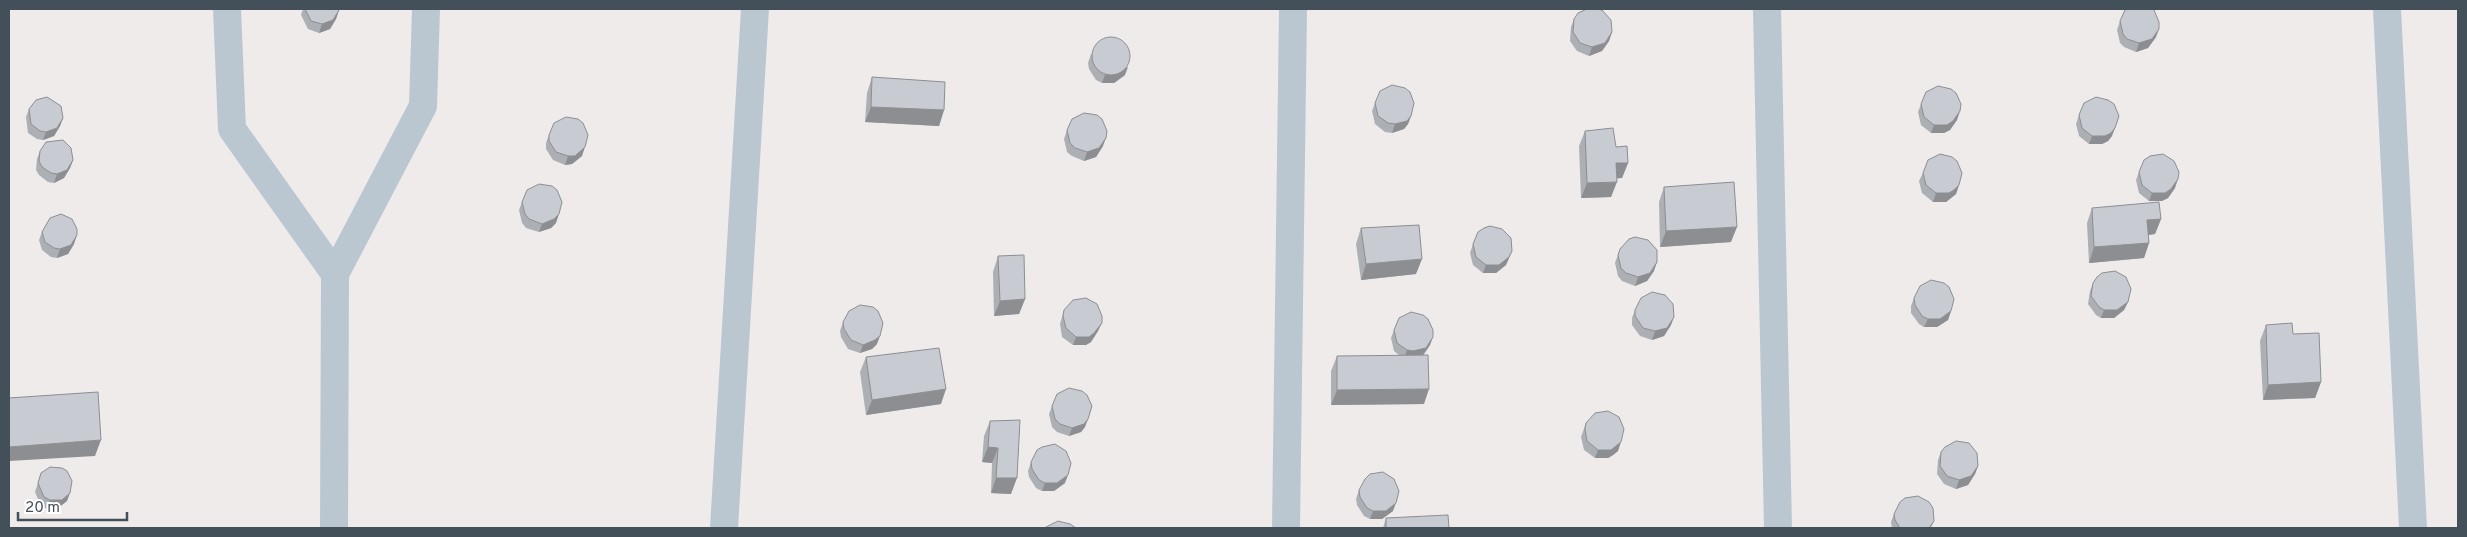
<svg xmlns="http://www.w3.org/2000/svg" width="2467" height="537" viewBox="0 0 2467 537" font-family="Overpass,sans-serif">
	<style>
		.lines { fill: none; stroke-linecap: round; stroke-linejoin: round }
		.street { stroke: #bbc7d0; stroke-width: 28 }
		.wall { fill: #acafb4 }
		.shaded-wall { fill: #8c8e92 }
		.building { fill: #c8cbd1; stroke: #8c8e92 }
	</style>
	<rect width="100%" height="100%" fill="#efebeb"/>
	<g class="lines">
		<path class="street" d="M227,9L232,129L335,274L334,528
			M1767,9L1778,528
			M2387,9L2413,528
			M335,274L423,106L426,9
			M724,528L755,9
			M1286,528L1293,9"/>
	</g>
	<path class="wall" d="M303,9H338L339,10L336,19L330,29L319,33L308,29L301,15Z
		M1574,19L1612,32L1609,41L1602,51L1589,56L1577,51L1570,41L1571,27Z
		M2120,21L2156,37L2148,48L2136,52L2124,47L2120,43L2117,30Z
		M1091,54L1125,75L1114,83H1102L1096,80L1089,69L1088,63Z
		M872,77L944,110L939,126L865,122L867,93Z
		M1375,103L1411,116L1408,124L1404,129L1392,133L1385,132L1375,124L1372,111Z
		M1921,104L1957,120L1950,130L1944,133H1931L1921,125L1918,112Z
		M29,109L63,118L60,126L54,136L43,140L37,139L28,133L26,117Z
		M2079,115L2112,136L2108,141L2102,144H2089L2079,136L2076,124Z
		M1067,130L1103,146L1096,157L1084,161L1072,156L1067,152L1064,139Z
		M1585,131L1616,147L1628,163L1622,178H1617L1611,197L1581,198L1579,146Z
		M549,135L582,156L572,164L565,165L553,160L546,149V143Z
		M40,151L73,160L70,168L64,178L54,183L48,182L39,175L36,170L37,159Z
		M2139,172L2175,188L2168,198L2162,201H2149L2139,193L2136,180Z
		M1923,173L1959,185L1956,194L1946,202H1933L1922,193L1919,181Z
		M1664,187L1731,242L1660,247L1659,202Z
		M522,202L556,223L551,228L539,232L526,228L522,223L519,210Z
		M2092,208L2161,219L2155,234L2148,235L2149,243L2144,258L2089,263L2087,223Z
		M1361,228L1416,274L1361,280L1356,244Z
		M42,232L74,244L68,254L57,258L51,257L42,250L39,240Z
		M1473,244L1512,251L1506,265L1496,273H1483L1473,265L1470,253Z
		M1620,249L1654,271L1647,281L1635,286L1622,281L1618,276L1615,263Z
		M998,256L1025,299L1019,314L994,316L993,272Z
		M2093,283L2128,302L2124,310L2114,318H2101L2096,315L2088,304L2090,291Z
		M1914,298L1951,311L1948,320L1937,327H1924L1919,324L1911,313V306Z
		M1064,310L1098,331L1091,342L1086,345H1073L1062,337L1060,324Z
		M1635,310L1671,325L1664,336L1652,340L1640,336L1632,325V318Z
		M843,322L877,344L872,349L860,353L848,349L841,337L840,331Z
		M2266,325L2293,334L2321,382L2315,398L2263,400L2260,341Z
		M1394,330L1430,345L1423,356L1424,404L1331,405V371L1337,356H1400L1394,351L1391,338Z
		M866,357L941,404L866,415L860,372Z
		M1052,406L1085,427L1081,432L1069,436L1057,432L1052,427L1049,414Z
		M990,421L1011,494L991,493L992,463L982,462L984,436Z
		M1586,423L1618,451L1613,455L1608,458H1595L1584,450L1581,437Z
		M1941,452L1978,466L1975,474L1968,485L1956,489L1944,484L1937,474L1938,460Z
		M1031,462L1065,483L1054,491H1042L1036,488L1029,477L1028,471Z
		M41,473L67,501L58,508L47,509L41,506L35,492Z
		M1359,490L1393,511L1382,519H1370L1364,516L1357,505L1356,499Z
		M1894,514L1934,521L1931,528H1892L1891,522Z
		M1386,518L1449,528H1383Z"/>
	<path class="shaded-wall" d="M339,10L336,19L330,29L319,33L322,24Z
		M2159,29L2156,37L2148,48L2136,52L2139,43Z
		M1612,32L1609,41L1602,51L1589,56L1592,47Z
		M1128,67L1125,75L1114,83H1102L1105,75Z
		M871,107L944,110L939,126L865,122Z
		M1960,111L1957,120L1950,130L1944,133H1931L1934,125Z
		M1411,116L1408,124L1404,129L1392,133L1395,124Z
		M63,118L60,126L54,136L43,140L46,132Z
		M2115,128L2112,136L2108,141L2102,144H2089L2092,136Z
		M1106,138L1103,146L1096,157L1084,161L1087,152Z
		M585,147L582,156L572,164L565,165L568,156Z
		M73,160L70,168L64,178L54,183L57,174Z
		M1616,163H1628L1622,178L1611,179Z
		M2178,179L2175,188L2168,198L2162,201H2149L2152,193Z
		M1617,182L1611,197L1581,198L1587,183Z
		M1959,185L1956,194L1946,202H1933L1936,193Z
		M559,214L556,223L551,228L539,232L542,224Z
		M2161,219L2155,234L2141,236L2147,220Z
		M1737,227L1731,242L1660,247L1666,231Z
		M77,235L74,244L68,254L57,258L60,249Z
		M2149,243L2144,258L2089,263L2094,247Z
		M1512,251L1506,265L1496,273H1483L1486,265Z
		M1422,259L1416,274L1361,280L1366,264Z
		M1657,262L1654,271L1647,281L1635,286L1638,277Z
		M1025,299L1019,314L994,316L1000,301Z
		M2128,302L2124,310L2114,318H2101L2104,310Z
		M1951,311L1948,320L1937,327H1924L1928,319Z
		M1674,317L1671,325L1664,336L1652,340L1655,331Z
		M1102,323L1098,331L1091,342L1086,345H1073L1076,337Z
		M880,336L877,344L872,349L860,353L863,345Z
		M1433,337L1430,345L1422,356L1404,359L1407,350Z
		M2321,382L2315,398L2263,400L2268,385Z
		M946,389L941,404L866,415L872,400Z
		M1429,389L1424,404L1331,405L1337,390Z
		M1088,419L1085,427L1081,432L1069,436L1072,428Z
		M101,440L95,456L9,461V447Z
		M1621,442L1618,451L1613,455L1608,458H1595L1598,450Z
		M988,447L998,448L992,463L982,462Z
		M1978,466L1975,474L1968,485L1956,489L1959,480Z
		M1068,475L1065,483L1054,491H1042L1045,483Z
		M996,478H1017L1011,494L991,493Z
		M70,493L67,501L58,508L47,509L50,500Z
		M1396,503L1393,511L1382,519H1370L1373,511Z"/>
	<path class="building" d="M305,9H338L339,10L333,20L322,24L311,21Z
		M1587,9H1596L1602,10L1611,20L1612,32L1605,43L1592,47L1580,43L1573,32L1574,19L1578,13Z
		M2127,9H2153L2154,10L2159,22V29L2152,39L2139,43L2127,39L2123,34L2120,21L2125,10Z
		M1092 56a19 19 0 1 1 38 0a19 19 0 1 1-38 0Z
		M872,77L945,82L944,110L871,107Z
		M1392,85L1405,88L1410,92L1414,103L1411,116L1407,121L1395,124L1388,123L1378,116L1375,103L1380,91Z
		M1938,86L1951,89L1956,93L1961,104L1960,111L1953,121L1947,125H1934L1924,117L1921,104L1926,92Z
		M47,97L61,106L63,118L57,128L46,132L40,131L31,124L29,109L36,100Z
		M2096,97L2108,100L2114,104L2119,116L2115,128L2111,133L2105,136H2092L2082,128L2079,115L2084,103Z
		M1084,113L1097,115L1102,119L1107,131L1106,138L1099,148L1087,152L1075,148L1070,143L1067,130L1072,119Z
		M566,117L578,119L583,123L588,135L585,147L575,156H568L556,152L549,141V135L554,123Z
		M1613,128L1616,147L1627,146L1628,163H1616L1617,182L1587,183L1585,131Z
		M63,140L71,148L73,160L67,170L57,174L51,173L42,167L39,161L40,151L46,142Z
		M1940,154L1952,157L1957,161L1962,173L1959,185L1954,190L1949,193H1936L1926,185L1923,173L1928,160Z
		M2163,154L2174,161L2179,172L2178,179L2171,189L2165,193H2152L2142,185L2139,172L2144,160L2150,156Z
		M1734,182L1737,227L1666,231L1664,187Z
		M539,184L552,186L557,190L562,202L559,214L554,219L542,224L529,219L525,214L522,202L527,190Z
		M2159,202L2161,219L2147,220L2149,243L2094,247L2092,208Z
		M61,214L72,219L77,229V235L71,245L60,249L54,248L45,242L42,232L50,218Z
		M1419,225L1422,259L1366,264L1361,228Z
		M1490,226L1502,229L1511,238L1512,251L1509,257L1499,265H1486L1476,257L1473,244L1478,232L1484,228Z
		M1635,237L1648,240L1657,250V262L1650,273L1638,277L1626,273L1621,268L1618,255L1620,249L1629,239Z
		M1024,255L1025,299L1000,301L998,256Z
		M2115,271L2126,277L2131,289L2128,302L2117,310H2104L2099,307L2091,296L2093,283L2097,277L2102,273Z
		M1931,280L1944,283L1949,287L1954,299L1951,311L1940,319H1928L1922,316L1915,305L1914,298L1920,286Z
		M1652,292L1665,295L1673,304L1674,317L1667,328L1655,331L1643,328L1635,316V310L1641,298Z
		M1086,298L1097,304L1102,316V323L1094,333L1089,337H1076L1066,328L1063,316L1064,310L1073,300Z
		M860,305L873,307L878,311L883,323L880,336L875,340L863,345L851,340L844,329L843,322L849,311Z
		M1411,312L1423,315L1428,319L1433,330V337L1426,348L1413,351L1407,350L1397,343L1394,330L1399,318Z
		M2292,323L2293,334L2319,333L2321,382L2268,385L2266,325Z
		M939,348L946,389L872,400L866,357Z
		M1428,355L1429,389L1337,390V356Z
		M1069,388L1082,391L1087,395L1092,406L1088,419L1084,424L1072,428L1060,424L1055,419L1052,406L1057,394Z
		M98,392L101,440L9,447V398Z
		M1608,411L1619,417L1624,429L1621,442L1611,450H1598L1587,441L1585,429L1586,423L1595,413Z
		M1020,420L1017,478H996L998,448L988,447L990,421Z
		M1956,441L1969,443L1977,453L1978,466L1971,476L1959,480L1947,476L1940,466L1941,452L1945,447Z
		M1055,444L1066,451L1071,463L1068,475L1057,483H1045L1039,480L1032,469L1031,462L1037,450L1042,447Z
		M50,467L62,468L67,471L72,481L70,493L62,500H50L44,497L38,483L41,473Z
		M1383,472L1394,479L1399,491L1396,503L1386,511H1373L1367,508L1360,497L1359,490L1365,479L1370,474Z
		M1918,496L1929,502L1933,508L1934,521L1929,528H1900L1895,520L1894,514L1900,502L1905,498Z
		M1448,515L1449,528H1386V518Z
		M1058,521L1070,524L1076,528H1046V527Z"/>
	<rect width="2467" height="537" fill="none" stroke="#43505a" stroke-width="20"/>
	<path d="M18 512v8h109v-8" fill="none" stroke="#43505a" stroke-width="2.5"/>
	<text x="25" y="512" font-size="15" fill="#43505a" stroke="#ffffff" stroke-width="4" paint-order="stroke">20 m</text>
</svg>
